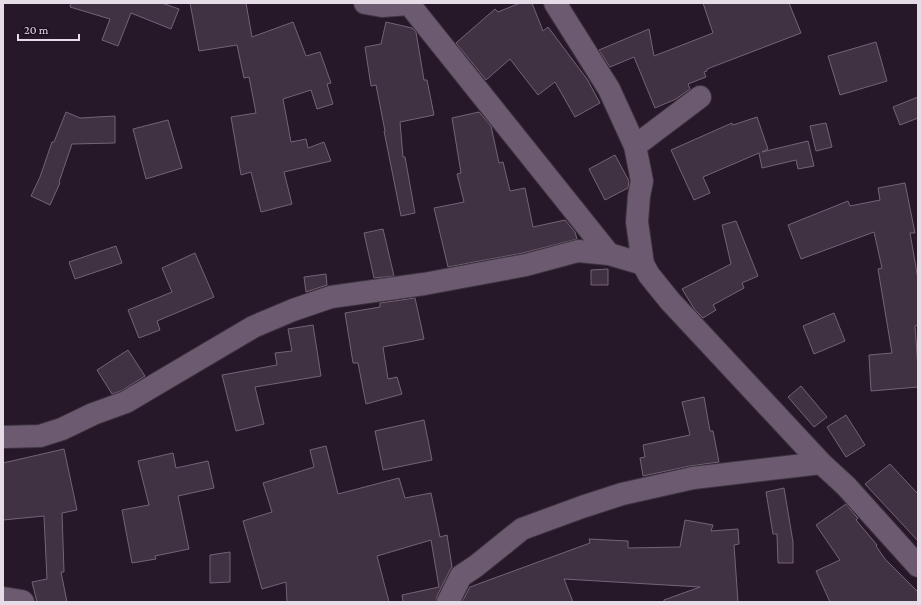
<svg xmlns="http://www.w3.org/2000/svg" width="921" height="605" viewBox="0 0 921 605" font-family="'Crimson Pro',serif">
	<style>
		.building { fill: #403143; stroke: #746377 }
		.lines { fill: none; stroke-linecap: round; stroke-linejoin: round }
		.minor-casing { stroke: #3d3440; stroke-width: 24 }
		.minor { stroke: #6c5b70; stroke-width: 22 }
	</style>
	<rect width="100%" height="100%" fill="#261829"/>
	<path class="building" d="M71,3H162L179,9L171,29L131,13L118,46L102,40L110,19L70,7Z
		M190,3H246L252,37L293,22L306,56L320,52L331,83L327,84L333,104L317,109L311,90L283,99L291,142L306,139L308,148L324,142L331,161L284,172L292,204L261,212L251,172L241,175L231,117L256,113L249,77L244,78L237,45L199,51Z
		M520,3H532L543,31L548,27L587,79L600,103L575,117L555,82L538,95L510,59L486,80L456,43L495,9L498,12Z
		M703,3H789L801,33L707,69V71L704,72L706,77L688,84L690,89L676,99L655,108L634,57L610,67L599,50L649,29L654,56L713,33Z
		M386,22L412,28L416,32L424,80H427L434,115L400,122L403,157H405L415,213L401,216L384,131H385L376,85L371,86L365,47L381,44Z
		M876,42L887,81L840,95L828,56Z
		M918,97V118L900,125L893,107Z
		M66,112L80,118L115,116V143L72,144L59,182L60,183L50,205L31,196L40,177L52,142H54Z
		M479,112L491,126L499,163L503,162L510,191L525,188L533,227L565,220L575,232L577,239L523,253L448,267L434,208L464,202L457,174L461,173L452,118Z
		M757,117L768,149L762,152L808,141L814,166L798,169L796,160L762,168L759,153L703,177L710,193L694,200L671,150L732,123L733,125Z
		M168,120L182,168L146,179L133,129Z
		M826,123L832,147L816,151L810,126Z
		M615,155L629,181L628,188L605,200L589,169Z
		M905,183L915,233H910L918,279V325L915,326L918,368V387L871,391L869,355L892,353L878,269L882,268L874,232L801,259L788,225L848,201L850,206L880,200L878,188Z
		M736,221L758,276L742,283L744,288L713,305L716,310L703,318L695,310L682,289L731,264L722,225Z
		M383,229L394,276L374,278L364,233Z
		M116,246L122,263L75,279L69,262Z
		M195,253L214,297L157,321L160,330L139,338L128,310L172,292L162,268Z
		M608,269V285H591V270Z
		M326,274L327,285L306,292L304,277Z
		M415,298L424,339L383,347L388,379L397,377L402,394L366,404L358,363H353L345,313L380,307V303Z
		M834,313L845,341L814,354L803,326Z
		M313,325L321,376L255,387L264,424L236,431L222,375L277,365L275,353L292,351L288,329Z
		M128,350L145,376L121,391L112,394L97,370Z
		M801,386L827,417L814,427L788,397Z
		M704,397L710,431H713L719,462L690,466L643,476L640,458L645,457L643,445L690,435L682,402Z
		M846,415L865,445L846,457L827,427Z
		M424,420L432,460L383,470L375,431Z
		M326,446L338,494L399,478L405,498L431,493L440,537L447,535L452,567L450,570L437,596L436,602H403L402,595L439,587L431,540L377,556L389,602H287L286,582L262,589L243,521L272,512L263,483L314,467L310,450Z
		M64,449L77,510L62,513L64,572H61L67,602H37L32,582L47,579L44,516L3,520V463Z
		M173,453L176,468L208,461L214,488L178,496L189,549L155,556L156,559L132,563L122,510L149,505L138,461Z
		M890,464L918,494V541L865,484Z
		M784,488L793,542V563H778L777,534H773L766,492Z
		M846,504L855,515L858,518L856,520L877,545L876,546L885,559L918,592V602H830L816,571L840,560L816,525Z
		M685,520L713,525L711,531L738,529L739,544L734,545L738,602H664V600L700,587L564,579L573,602H462L470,587L590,543L589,539L628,541V548L680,547Z
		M230,552V582L210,583V555Z"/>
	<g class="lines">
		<g class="minor-casing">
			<path id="minor" d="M365,3L382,6L409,4L411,3
				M555,3L609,89L635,146L642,181L639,196L637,222L643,264L649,275L670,301L821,463L846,486L918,566
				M409,4L609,254
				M635,146L700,97
				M3,437L40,436L62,429L93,414L126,402L253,327L293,310L331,297L424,284L526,265L578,251L609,254L643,264
				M3,598L22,601L23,602
				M448,602L461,576L476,566L522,529L582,507L622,494L693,478L821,463"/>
		</g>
		<use href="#minor" class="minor"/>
	</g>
	<rect width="921" height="605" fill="none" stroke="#e5dce7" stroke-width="8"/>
	<path d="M18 34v6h61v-6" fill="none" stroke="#e5dce7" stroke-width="2"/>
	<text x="24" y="34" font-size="12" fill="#e5dce7" stroke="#1c0f1f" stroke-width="3" paint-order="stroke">20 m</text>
</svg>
